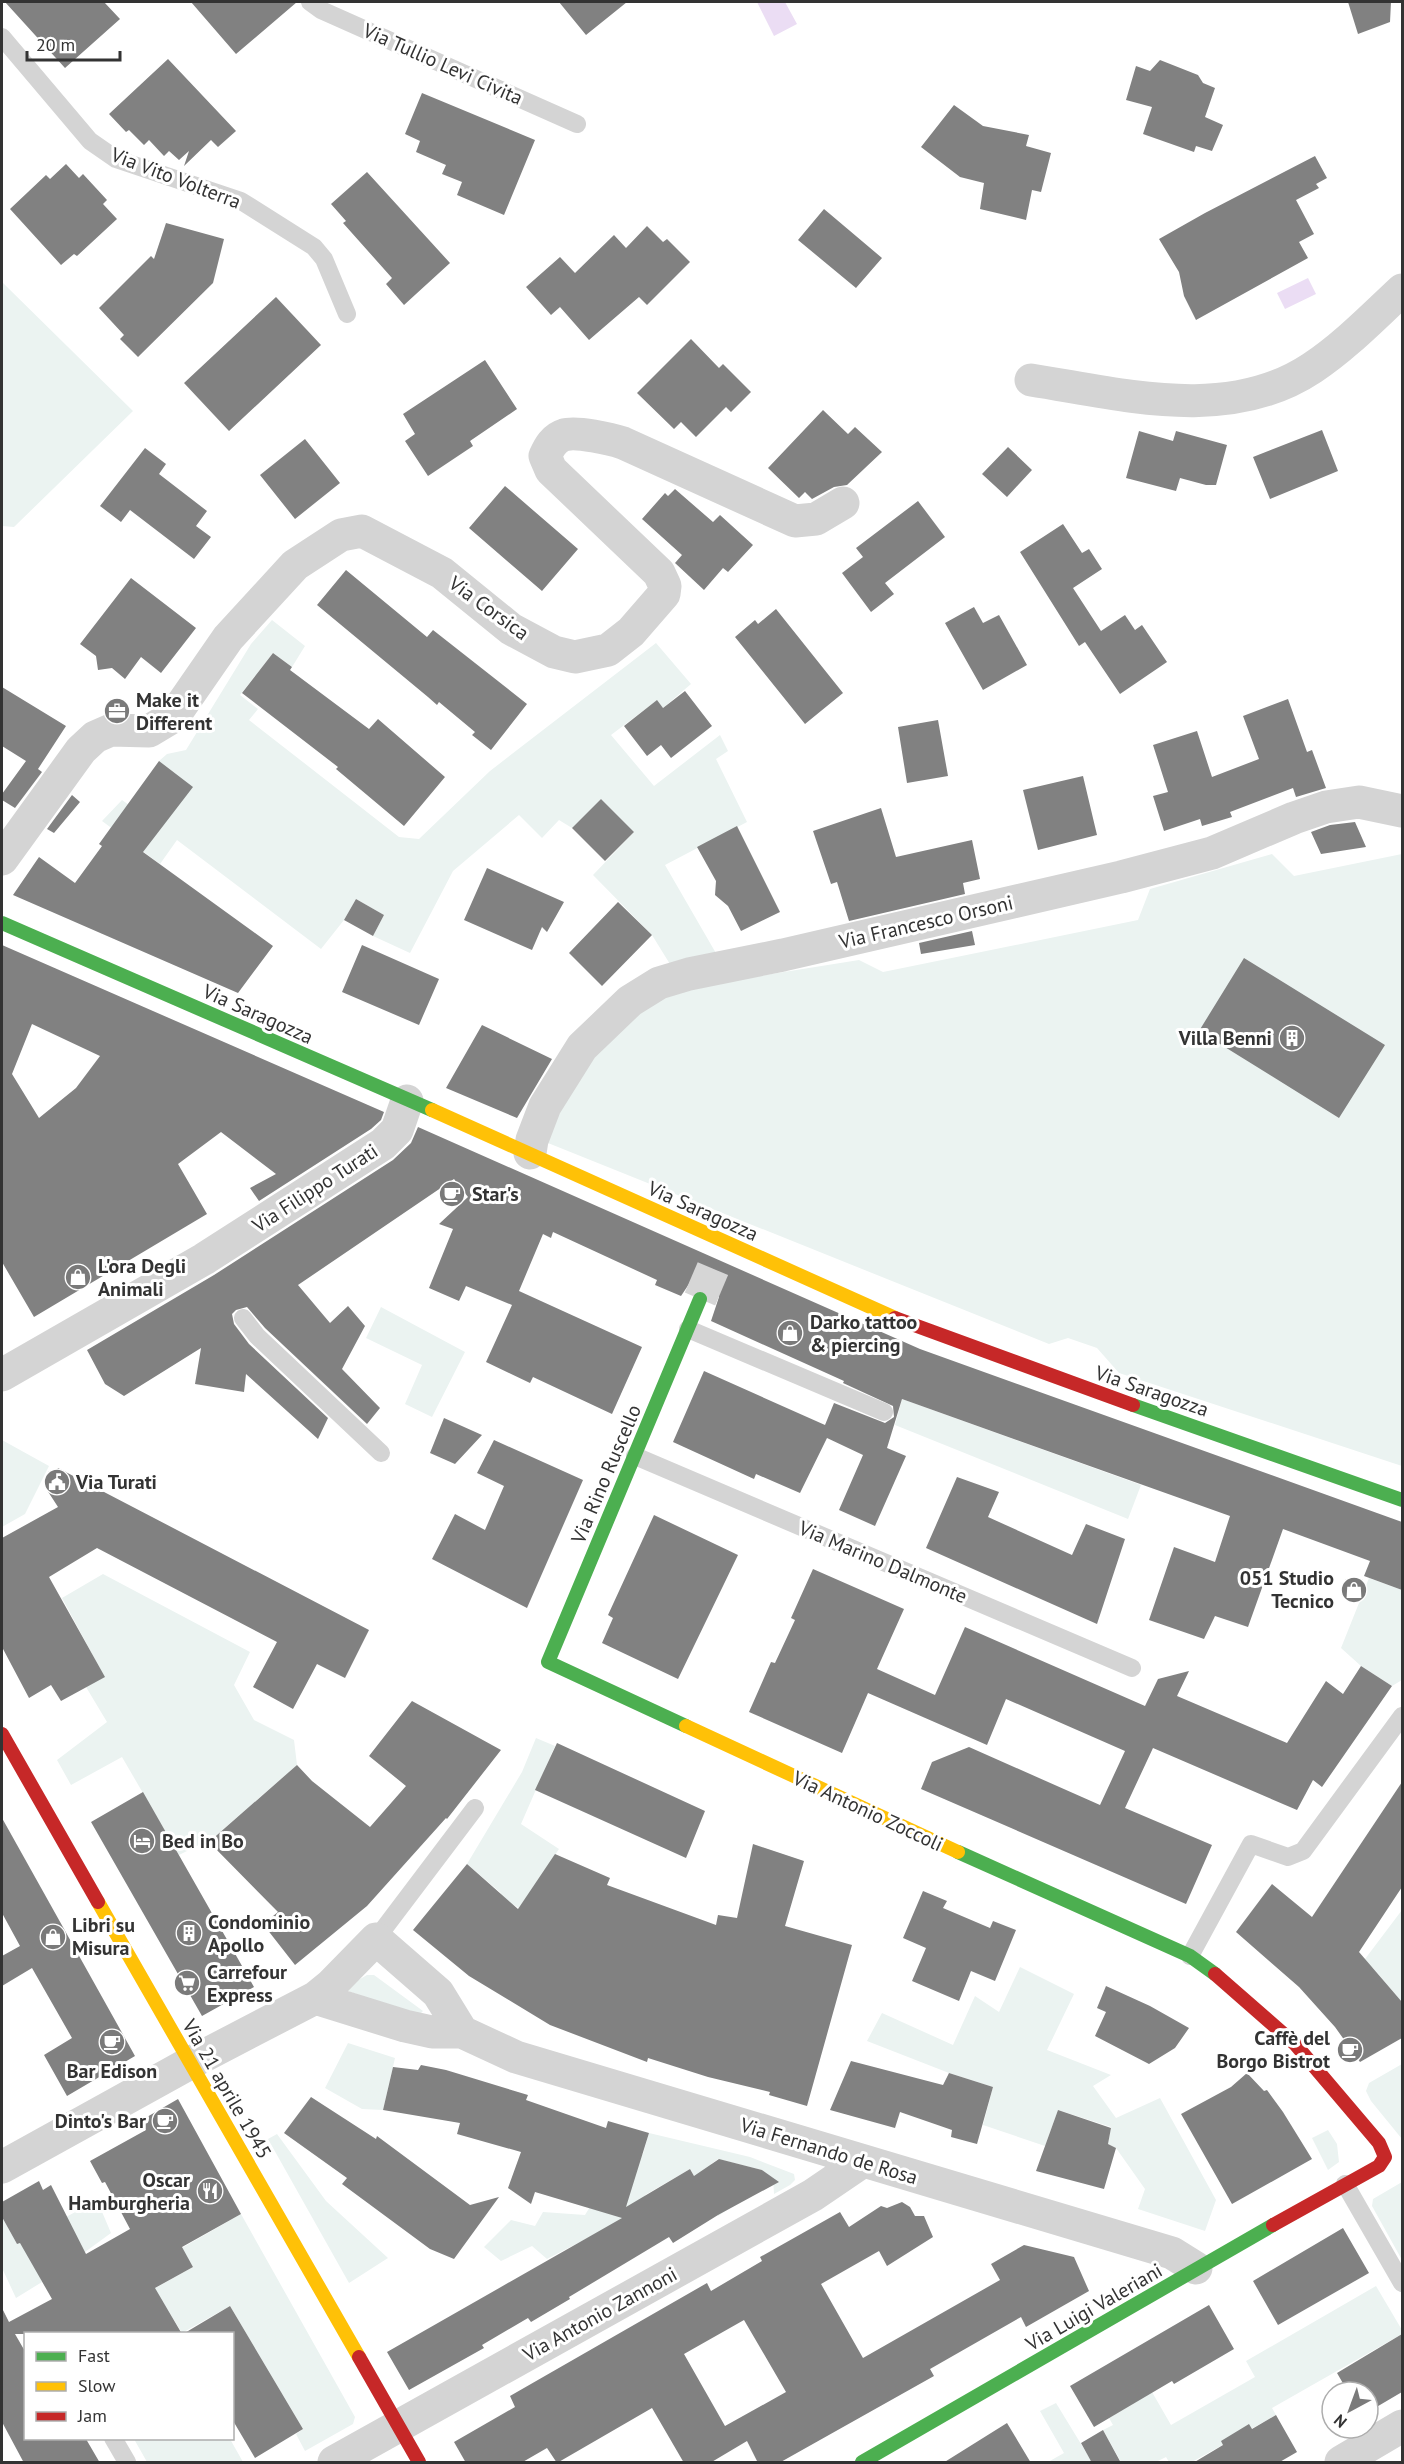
<svg xmlns="http://www.w3.org/2000/svg" width="1404" height="2464" viewBox="0 0 1404 2464" font-family="'PT Sans',sans-serif">
	<style>
		.green { fill: #ebf3f1 }
		.water { fill: #ebddf4 }
		.building { fill: #818181; fill-rule: evenodd }
		.lines { fill: none; stroke-linecap: round; stroke-linejoin: round }
		.secondary-tunnel { stroke: #d6d6d6; stroke-width: 33; stroke-dasharray: 33 16; stroke-linecap: butt }
		.lane { stroke: #d4d4d4; stroke-width: 18 }
		.street { stroke: #d4d4d4; stroke-width: 33 }
		.fast { stroke: #4caf50; stroke-width: 14 }
		.slow { stroke: #ffc107; stroke-width: 14 }
		.jam { stroke: #c62828; stroke-width: 14 }
		.labels { text-anchor: middle; dominant-baseline: central; stroke-width: 6; stroke-linejoin: round; paint-order: stroke }
		.street-label { font-size: 20px; fill: #333; stroke: #fff }
		.poi-label { font-size: 20px; font-weight: bold; fill: #333; stroke: #fff; text-anchor: start }
	</style>
	<rect width="100%" height="100%" fill="#fff"/>
	<path class="green" d="M2,282L133,411L14,527L2,526Z
		M272,620L305,646L292,667L273,653L240,695L258,709L249,720L399,837L419,839L490,771L656,643L691,684L663,708L656,701L611,735L654,786L720,735L728,751L716,759L747,822L665,865L717,955L673,969L652,935L593,875L634,832L601,799L572,828L559,820L542,838L519,815L453,871L410,953L373,936L384,915L356,899L344,920L321,949L177,840L160,864L102,821L122,800L161,828L159,761L167,754L186,750L251,644Z
		M1272,854L1294,876L1402,854V1466L1119,1373L1097,1348L1068,1338L1049,1344L543,1141L595,1052L651,1000L691,987L859,960L883,972L1138,920L1150,889Z
		M381,1307L465,1352L432,1417L405,1404L422,1365L366,1338Z
		M902,1399L1141,1485L1128,1519L895,1425Z
		M2,1440L49,1466L25,1514L2,1527Z
		M103,1574L250,1652L234,1685L254,1720L294,1740L297,1765L213,1838L179,1855L122,1757L71,1785L57,1760L107,1722L86,1687L104,1676L62,1598Z
		M1369,1578L1402,1590V1680L1392,1686L1361,1666L1341,1648Z
		M536,1738L555,1746L521,1824L559,1849L519,1908L499,1896L501,1893L467,1864L522,1772Z
		M1402,1910V2002L1373,1968L1362,1963Z
		M1020,1967L1074,1994L1047,2050L1111,2075L1093,2086L1116,2118L1160,2098L1216,2200L1205,2231L1138,2209L1145,2189L1116,2148L1108,2144L1111,2127L1058,2110L1045,2146L983,2125L993,2087L949,2073L867,2041L882,2013L953,2045L975,1996L999,2012Z
		M367,1975H374L423,2011L418,2016L348,1991L355,1982Z
		M348,2043L395,2058L383,2110L362,2109L325,2088Z
		M1402,2064V2139L1371,2101L1366,2091L1369,2083Z
		M1328,2130L1337,2144L1339,2162L1328,2170L1312,2138Z
		M649,2133L750,2157L794,2174L795,2180L790,2185L774,2194L773,2178L762,2170L718,2159L711,2164L710,2171L730,2208L718,2216L690,2169L645,2195L667,2233L634,2214L547,2259L532,2246L501,2261L484,2247L511,2220L535,2226L543,2212L585,2215C599,2191 618,2168 643,2154Z
		M277,2134L326,2201L388,2258L349,2283L268,2139Z
		M1402,2182V2260L1372,2206L1373,2199Z
		M97,2200L111,2233L85,2252L40,2278L42,2282L16,2298L2,2268V2217L17,2244Z
		M241,2214L355,2417L353,2424L305,2451L296,2434L303,2429L230,2306L182,2333L163,2302L159,2303L152,2290L193,2267L182,2248Z
		M1376,2286L1402,2330V2334L1272,2408L1276,2415L1192,2462H1169L1166,2457L1156,2462H1121L1103,2430L1113,2425L1109,2418L1152,2392L1171,2425L1255,2377L1246,2361Z
		M1056,2403L1092,2462H1048L1064,2453L1040,2411Z
		M134,2439H230L243,2462H147Z"/>
	<path class="water" d="M757,2H785L797,24L774,36Z
		M1308,278L1316,294L1285,309L1277,293Z"/>
	<path class="building" d="M5,2H104L120,19L65,68Z
		M191,2H297L236,54Z
		M559,2H627L586,35Z
		M1348,2H1391L1390,22L1358,34Z
		M168,59L236,131L218,147L211,140L184,166L189,151L179,160L169,151L164,156L149,140L144,145L129,130L126,132L109,114Z
		M1160,60L1198,75L1203,83L1215,88L1205,117L1223,125L1212,151L1196,146L1194,152L1143,134L1152,107L1126,100L1136,66L1150,71Z
		M422,93L535,140L504,215L457,195L462,182L442,174L446,165L416,152L420,141L405,134Z
		M954,105L983,126L1029,135L1026,146L1051,153L1041,192L1032,190L1026,220L980,209L984,183L960,177L921,147Z
		M1315,156L1327,178L1316,184L1319,188L1296,200L1314,234L1299,242L1308,258L1196,320L1184,296L1179,272L1159,239L1205,213Z
		M66,164L79,178L83,174L107,200L103,204L117,219L77,256L74,254L61,265L10,209L46,175L50,179Z
		M367,172L450,263L404,305L386,284L392,278L343,223L346,221L331,204Z
		M824,209L882,258L856,288L798,240Z
		M166,223L224,239L213,283L138,357L120,339L124,335L99,308L151,256L154,259Z
		M647,226L663,242L667,239L690,262L647,305L639,297L589,340L560,307L551,315L526,287L560,257L575,273L614,235L626,248Z
		M276,297L321,345L229,431L184,383Z
		M691,339L719,368L723,364L751,392L731,412L726,407L696,437L681,422L674,429L637,393Z
		M485,360L517,409L470,441L473,446L428,476L405,441L415,434L403,414Z
		M823,410L848,434L855,427L882,452L847,485L834,487L812,499L805,492L799,498L768,468Z
		M1322,430L1338,471L1270,499L1253,457Z
		M1139,431L1173,441L1176,431L1227,445L1216,485H1206L1180,478L1176,491L1126,478Z
		M305,439L340,483L295,519L260,475Z
		M1008,447L1032,470L1007,497L982,474Z
		M145,448L166,464L159,474L207,511L196,526L211,537L194,559L130,510L121,522L100,506Z
		M505,486L578,549L542,591L469,528Z
		M675,489L713,522L720,515L753,545L728,572L723,568L704,590L675,563L682,555L642,519L665,493L668,496Z
		M918,501L945,537L885,583L894,594L871,612L842,573L863,557L856,548Z
		M1063,524L1082,553L1089,549L1102,569L1073,588L1101,631L1125,615L1135,630L1142,625L1167,662L1120,694L1085,642L1079,646L1020,552Z
		M346,570L427,637L433,630L527,704L491,750L472,735L475,732L439,702L437,705L428,697L317,605Z
		M131,578L196,628L161,673L141,657L125,679L112,668L98,670L96,656L80,644Z
		M974,607L983,623L999,615L1027,665L983,690L945,623Z
		M776,609L843,693L805,724L735,637L755,620L758,624Z
		M273,653L292,667L290,670L369,729L378,719L445,777L404,826L336,769L338,767L242,693Z
		M2,687L66,726L38,769L42,772L15,808L2,800V794L26,761L2,746Z
		M685,691L712,726L671,758L661,745L647,756L624,726L657,700L663,708Z
		M1288,699L1307,752L1312,750L1326,788L1296,797L1293,788L1230,812L1232,817L1202,826L1200,819L1164,831L1153,796L1168,792L1153,745L1197,731L1212,777L1259,759L1243,716Z
		M938,720L948,776L907,783L898,727Z
		M159,761L193,787L143,852L273,946L238,993L13,895L39,857L75,883L102,846L99,844Z
		M1083,776L1097,835L1038,850L1023,790Z
		M72,795L80,802L54,833L47,829Z
		M601,799L634,832L605,861L572,828Z
		M881,808L896,857L972,840L980,879L963,883L965,894L849,921L837,882L831,884L813,831Z
		M1355,822L1366,847L1321,854L1311,832L1330,825Z
		M737,826L780,912L741,931L728,906L715,895L716,881L697,847Z
		M487,868L564,902L547,932L542,927L532,950L464,920Z
		M356,899L384,915L373,936L344,920Z
		M618,902L652,935L602,986L569,953Z
		M972,931L975,945L921,954L919,943Z
		M2,945L384,1112L381,1120L371,1129L259,1201L250,1188L276,1174L221,1132L178,1164L207,1214L34,1317L2,1262ZM32,1024L100,1056L76,1088L39,1118L12,1074Z
		M362,945L439,979L419,1025L342,992Z
		M1244,958L1385,1045L1339,1118L1199,1031Z
		M482,1025L552,1059L517,1118L446,1088Z
		M418,1127L920,1349L1402,1522V1590L1364,1576L1370,1561L1283,1529L1248,1627L1215,1616L1204,1639L1149,1620L1174,1547L1215,1562L1230,1516L902,1399L887,1448L906,1456L875,1526L839,1510L863,1455L827,1438L800,1493L756,1474L754,1479L673,1442L704,1371L825,1425L834,1403L885,1423L894,1417L893,1406L843,1383L844,1381L711,1321L719,1297L715,1288L708,1282L698,1280L689,1284L681,1296L655,1285L657,1280L553,1232L551,1238L543,1234L519,1291L642,1347L612,1414L533,1377L530,1383L486,1362L512,1305L466,1286L459,1301L429,1288L453,1229L439,1224L468,1197L454,1179L298,1285L330,1323L348,1306L365,1326L342,1369L380,1408L367,1424L265,1328L247,1307L236,1310L232,1314L234,1324L249,1344L328,1418L318,1439L246,1374L244,1392L195,1384L201,1348L124,1396L105,1384L87,1350L214,1275L393,1160L411,1143Z
		M444,1418L482,1435L455,1464L430,1453Z
		M494,1440L583,1480L527,1608L432,1559L455,1514L485,1530L504,1486L477,1473Z
		M58,1468L369,1630L345,1678L317,1664L293,1709L253,1687L277,1642L97,1548L49,1577L105,1677L61,1701L51,1685L29,1698L2,1647V1538L58,1507L47,1490Z
		M957,1477L999,1492L988,1517L1072,1555L1086,1524L1125,1539L1097,1624L926,1548Z
		M654,1515L738,1555L678,1679L602,1643L613,1618L608,1615Z
		M813,1569L904,1609L877,1669L935,1695L965,1627L1145,1706L1158,1679L1189,1671L1177,1696L1287,1743L1326,1681L1343,1694L1361,1666L1392,1686L1322,1787L1313,1780L1297,1810L1153,1748L1125,1808L1212,1845L1186,1904L921,1789L932,1762L969,1747L1100,1805L1125,1751L1006,1699L987,1745L868,1693L842,1753L749,1712L771,1662L775,1663L795,1620L791,1618Z
		M412,1701L501,1750L447,1819L446,1818L367,1906L295,1965L263,1924L278,1912L209,1842L297,1765L312,1781L370,1827L406,1786L369,1756Z
		M557,1743L705,1811L686,1858L535,1790Z
		M1402,1782V1887L1359,1952L1402,2002V2038L1360,2062L1335,2027L1299,1987L1236,1932L1272,1884L1312,1917Z
		M143,1792L254,1987L202,2016L91,1822Z
		M2,1818L135,2056L67,2096L44,2055L72,2038L32,1968L2,1986V1956L20,1946L2,1913Z
		M753,1844L804,1861L785,1926L852,1945L807,2106L769,2095L770,2092L708,2077L648,2058L647,2062L550,2025L469,1976L413,1930L467,1864L518,1909L555,1854L610,1878L607,1885L716,1925L718,1915L737,1918Z
		M923,1891L947,1901L943,1908L990,1928L993,1921L1016,1930L995,1981L971,1971L959,2001L912,1981L926,1948L903,1938Z
		M1106,1986L1150,2006L1189,2028L1175,2048L1149,2064L1095,2036L1106,2012L1097,2008Z
		M851,2061L943,2085L949,2073L993,2087L977,2144L951,2137L952,2130L900,2112L895,2128L830,2110Z
		M421,2065L446,2070L528,2095L526,2100L606,2128L608,2121L649,2133L626,2207L690,2169L694,2176L719,2159L762,2170L779,2182L718,2215L673,2243L669,2237L569,2297L570,2299L531,2322L528,2318L482,2345L484,2348L409,2390L387,2352L622,2218L535,2192L531,2204L508,2188L521,2152L457,2134L460,2123L383,2110L393,2067L418,2070Z
		M1247,2073L1264,2091L1267,2090L1283,2112L1312,2159L1232,2204L1181,2114L1231,2087Z
		M311,2097L376,2139L377,2136L470,2205L499,2197L454,2259L430,2249L342,2184L347,2178L284,2133Z
		M178,2099L241,2214L182,2247L193,2267L155,2288L182,2334H15L26,2353V2439H86L100,2463H24L2,2422V2308L9,2322L52,2299L20,2243L17,2244L2,2217V2202L39,2181L43,2190L51,2185L86,2254L130,2229L105,2182L102,2183L90,2161L146,2130L140,2121Z
		M1058,2110L1111,2128L1108,2144L1116,2148L1104,2189L1036,2171Z
		M902,2202L910,2207L915,2216H924L933,2237L887,2266L879,2251L821,2284L863,2358L1000,2280L991,2264L1024,2245L1074,2257L1089,2291L1026,2327L1021,2317L930,2369L934,2376L779,2463H758L747,2441L710,2463H684L652,2408L557,2463L547,2448L521,2463H466L454,2442L515,2407L510,2396L707,2283L711,2291L762,2261L760,2257L840,2212L849,2227L881,2206L887,2208ZM744,2320L786,2392L725,2426L684,2354Z
		M1343,2228L1369,2273L1278,2325L1253,2281Z
		M1209,2305L1234,2349L1174,2384L1172,2381L1094,2427L1070,2386Z
		M230,2306L303,2429L255,2458L232,2419V2334H183Z
		M1402,2334V2392L1368,2412V2392H1348L1337,2373Z
		M1276,2415L1297,2452L1278,2463H1193L1223,2445L1221,2441L1249,2424L1252,2429Z
		M1007,2423L1031,2463H943Z
		M1103,2430L1121,2463H1092L1081,2443Z"/>
	<g class="lines">
		<path class="secondary-tunnel" d="M700,1299L717,1259"/>
		<path class="lane" d="M310,2L321,10L577,124
			M2,37L90,141L116,159L241,201L314,247L324,259L347,314
			M243,1318L257,1336L381,1453
			M688,1329L884,1412
			M635,1456L1132,1668
			M376,1939L475,1808
			M1190,1956L1251,1844L1288,1857L1303,1851L1402,1716
			M1345,2184L1402,2283
			M113,2438L127,2462"/>
		<path class="street" d="M1031,380C1122,394 1228,424 1312,368C1345,346 1373,317 1402,290
			M2,859L81,750L95,737L111,730L149,731L174,716L228,638L295,565L341,535L362,531L442,573L511,629L554,652L575,657L608,650L631,632L664,594L665,586L659,573L551,470L545,456C549,447 554,438 564,435C576,431 611,439 623,443L795,521L816,519L843,503
			M530,1153L532,1140L545,1106L582,1047L630,1001L659,983L689,974L783,955L1121,877L1212,853L1294,818L1326,807L1359,802L1402,811
			M2,1375L204,1259L383,1144L397,1130L407,1101
			M315,1998L405,2026L432,2032H462
			M2,2167L190,2063L315,1998L331,1985L376,1939L438,1993L462,2032L516,2057L1172,2253L1196,2268
			M334,2462L813,2195L863,2161
			M1341,2462L1402,2426"/>
		<path class="fast" d="M2,923L432,1110
			M1133,1405L1402,1500
			M686,1726L548,1662L700,1299
			M958,1852L1190,1956L1215,1974
			M862,2462L1273,2225"/>
		<path class="slow" d="M432,1110L895,1318
			M686,1726L958,1852
			M98,1902L359,2357"/>
		<path class="jam" d="M895,1318L1133,1405
			M2,1734L98,1902
			M1215,1974L1295,2044L1379,2143L1385,2157L1379,2166L1273,2225
			M359,2357L419,2462"/>
	</g>
	<defs>
		<g id="office-disc" transform="scale(1.35)"><circle r="9.5" fill="#7a7a7a" stroke="#fff"/><path d="M-6-3h4V-5.5h4V-3h4V5H-6ZM-1-4.5V-3h2v-1.5ZM-6 0V1H6V0Z" fill="#fff"/></g>
		<g id="building-disc" transform="scale(1.35)"><circle r="9.5" fill="#7a7a7a" stroke="#fff"/><path d="M-4-6H4V6H1V3H-1V6H-4ZM-2.5-4.3h1.7v1.8h-1.7ZM.8-4.3h1.7v1.8H.8ZM-2.5-1h1.7V.8h-1.7ZM.8-1h1.7V.8H.8Z" fill="#fff"/></g>
		<g id="cafe-disc" transform="scale(1.35)"><circle r="9.5" fill="#7a7a7a" stroke="#fff"/><path d="M-5.5-4.5H6V0H3Q3 3.5 0 3.5H-2.5Q-5.5 3.5-5.5 0ZM3-3.2v2h1.7v-2ZM-6 4.5H4V6H-6Z" fill="#fff"/></g>
		<g id="shop-disc" transform="scale(1.35)"><circle r="9.5" fill="#7a7a7a" stroke="#fff"/><path d="M-5-2.5h2.3a2.7 3.5 0 0 1 5.4 0H5L5.5 6h-11ZM-1.5-2.5h3a1.5 2.3 0 0 0-3 0Z" fill="#fff"/></g>
		<g id="civic-disc" transform="scale(1.35)"><circle r="9.5" fill="#7a7a7a" stroke="#fff"/><path d="M-.6-6.5H3V-4.5H.6V-3L4-1V1h2V6H-6V1h2V-1L-.6-3ZM-1.2 2.5V6h2.4V2.5Z" fill="#fff"/></g>
		<g id="hotel-disc" transform="scale(1.35)"><circle r="9.5" fill="#7a7a7a" stroke="#fff"/><path d="M-6-4.5h1.5V1H6V5H4.5V3h-9V5H-6ZM-4 0a1.8 1.8 0 1 1 3.6 0ZM.5 0V-2.5h3Q6-2.5 6 0Z" fill="#fff"/></g>
		<g id="supermarket-disc" transform="scale(1.35)"><circle r="9.5" fill="#7a7a7a" stroke="#fff"/><path d="M-6-5.5h2.5l.6 2H6L4.5 2H-2.5L-4.4-4H-6ZM-1.5 3.2a1.3 1.3 0 1 0 .1 0ZM3 3.2a1.3 1.3 0 1 0 .1 0Z" fill="#fff"/></g>
		<g id="restaurant-disc" transform="scale(1.35)"><circle r="9.5" fill="#7a7a7a" stroke="#fff"/><path d="M-5-6h1v4h1v-4h1v4h1v-4h1v5L-1.5 .5V6h-2V.5L-5-1ZM5-6V6H3V1.5H1.5Q1.5-4 5-6Z" fill="#fff"/></g>
	</defs>
	<g fill-rule="evenodd">
		<use href="#office-disc" x="117" y="711"/>
		<use href="#building-disc" x="1292" y="1038"/>
		<use href="#cafe-disc" x="452" y="1194"/>
		<use href="#shop-disc" x="78" y="1277"/>
		<use href="#shop-disc" x="790" y="1333"/>
		<use href="#civic-disc" x="57" y="1482"/>
		<use href="#shop-disc" x="1354" y="1590"/>
		<use href="#hotel-disc" x="142" y="1841"/>
		<use href="#building-disc" x="189" y="1933"/>
		<use href="#shop-disc" x="53" y="1937"/>
		<use href="#supermarket-disc" x="187" y="1983"/>
		<use href="#cafe-disc" x="112" y="2042"/>
		<use href="#cafe-disc" x="1350" y="2050"/>
		<use href="#cafe-disc" x="165" y="2121"/>
		<use href="#restaurant-disc" x="210" y="2191"/>
	</g>
	<g class="labels">
		<g class="street-label">
			<text transform="translate(443 64) rotate(24)">Via Tullio Levi Civita</text>
			<text transform="translate(176 178) rotate(21)">Via Vito Volterra</text>
			<text transform="translate(489 608) rotate(36)">Via Corsica</text>
			<text transform="translate(926 922) rotate(-13)">Via Francesco Orsoni</text>
			<text transform="translate(258 1014) rotate(24)">Via Saragozza</text>
			<text transform="translate(315 1188) rotate(-33)">Via Filippo Turati</text>
			<text transform="translate(703 1211) rotate(24)">Via Saragozza</text>
			<text transform="translate(1152 1391) rotate(19)">Via Saragozza</text>
			<text transform="translate(606 1474) rotate(-67)">Via Rino Ruscello</text>
			<text transform="translate(883 1562) rotate(23)">Via Marino Dalmonte</text>
			<text transform="translate(868 1811) rotate(25)">Via Antonio Zoccoli</text>
			<text transform="translate(227 2089) rotate(60)">Via 21 aprile 1945</text>
			<text transform="translate(829 2151) rotate(17)">Via Fernando de Rosa</text>
			<text transform="translate(1094 2307) rotate(-30)">Via Luigi Valeriani</text>
			<text transform="translate(600 2314) rotate(-29)">Via Antonio Zannoni</text>
		</g>
		<g class="poi-label">
			<text x="136" y="700">Make it<tspan x="136" dy="23">Different</tspan></text>
			<text x="1272" y="1038" text-anchor="end">Villa Benni</text>
			<text x="472" y="1194">Star's</text>
			<text x="98" y="1266">L'ora Degli<tspan x="98" dy="23">Animali</tspan></text>
			<text x="810" y="1322">Darko tattoo<tspan x="810" dy="23">&amp; piercing</tspan></text>
			<text x="76" y="1482">Via Turati</text>
			<text x="1334" y="1578" text-anchor="end">051 Studio<tspan x="1334" dy="23">Tecnico</tspan></text>
			<text x="162" y="1841">Bed in Bo</text>
			<text x="208" y="1922">Condominio<tspan x="208" dy="23">Apollo</tspan></text>
			<text x="72" y="1925">Libri su<tspan x="72" dy="23">Misura</tspan></text>
			<text x="207" y="1972">Carrefour<tspan x="207" dy="23">Express</tspan></text>
			<text x="1330" y="2038" text-anchor="end">Caffè del<tspan x="1330" dy="23">Borgo Bistrot</tspan></text>
			<text x="112" y="2071" text-anchor="middle">Bar Edison</text>
			<text x="146" y="2121" text-anchor="end">Dinto's Bar</text>
			<text x="190" y="2180" text-anchor="end">Oscar<tspan x="190" dy="23">Hamburgheria</tspan></text>
		</g>
	</g>
	<rect width="1404" height="2464" fill="none" stroke="#333333" stroke-width="6"/>
	<rect x="24" y="2332" width="210" height="108" fill="#ffffff" stroke="#adadad" stroke-width="1.5"/>
	<rect x="36" y="2352" width="30" height="9" fill="#4caf50" stroke="#adadad" stroke-width="1.5"/>
	<text x="78" y="2362" font-size="18" fill="#333333">Fast</text>
	<rect x="36" y="2382" width="30" height="9" fill="#ffc107" stroke="#adadad" stroke-width="1.5"/>
	<text x="78" y="2392" font-size="18" fill="#333333">Slow</text>
	<rect x="36" y="2412" width="30" height="9" fill="#c62828" stroke="#adadad" stroke-width="1.5"/>
	<text x="78" y="2422" font-size="18" fill="#333333">Jam</text>
	<g transform="translate(1350 2410) rotate(221)"><circle r="28" fill="#ffffff" stroke="#adadad" stroke-width="1.5"/>
	<path d="M0-4.5L10 22L0 15L-10 22Z" fill="#7a7a7a"/>
	<text y="-9" font-size="16" font-weight="bold" text-anchor="middle" fill="#333333">N</text>
	</g>
	<path d="M27 51v9h93v-9" fill="none" stroke="#333333" stroke-width="3"/>
	<text x="36" y="51" font-size="18" fill="#333333" stroke="#ffffff" stroke-width="4.5" paint-order="stroke">20 m</text>
</svg>
